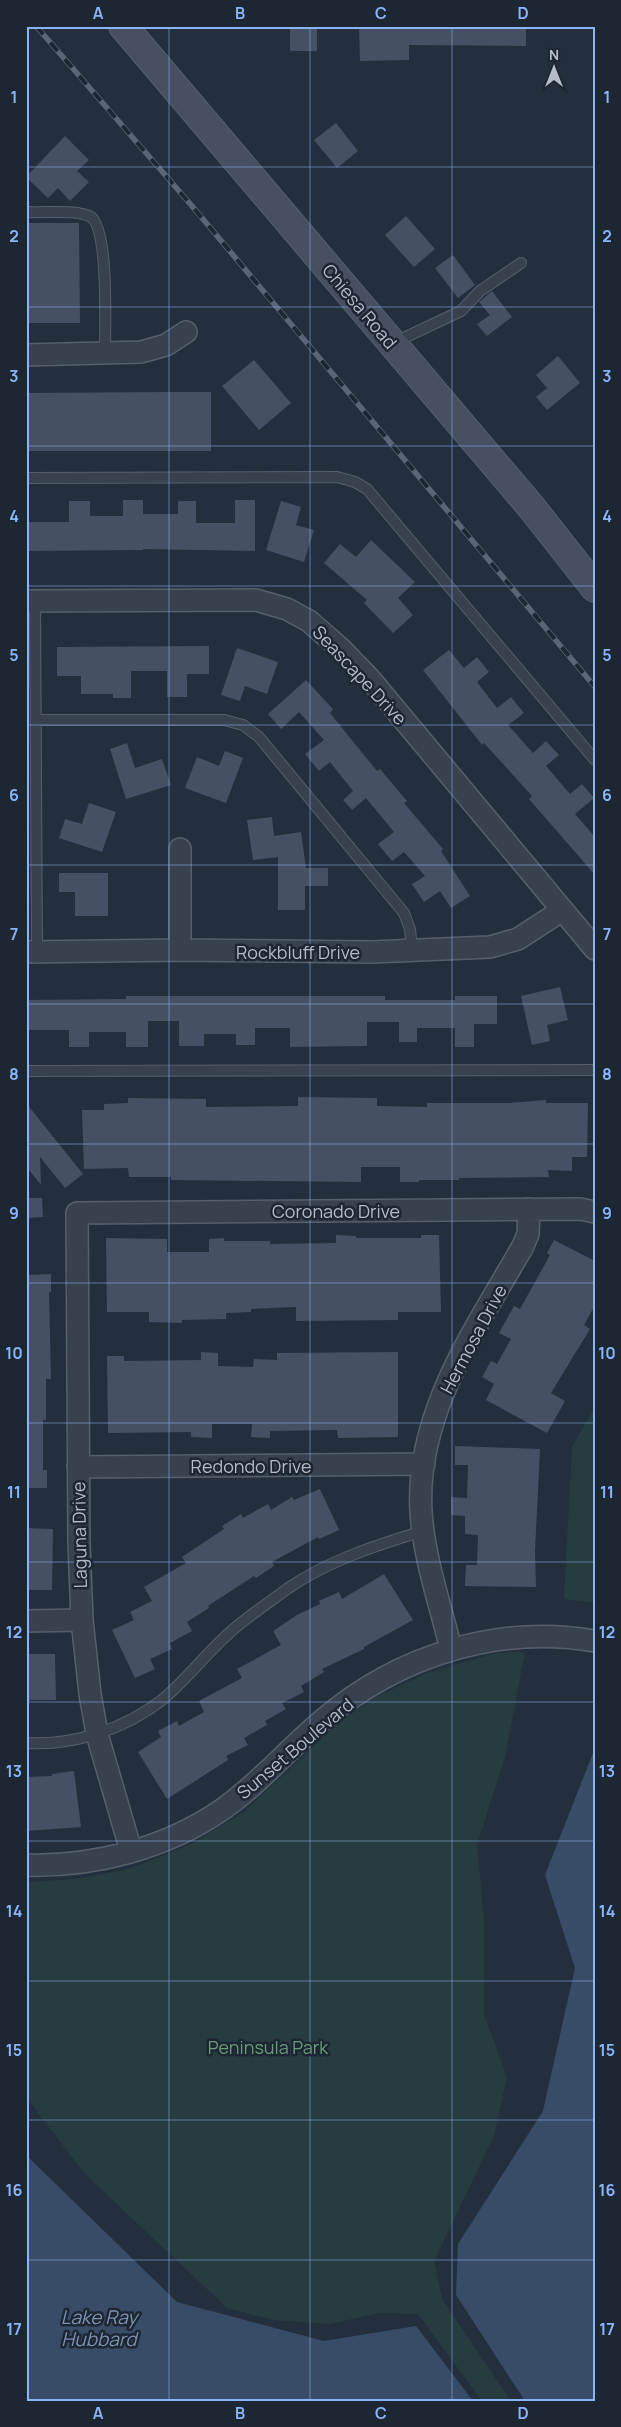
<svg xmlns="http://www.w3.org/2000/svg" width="621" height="2427" viewBox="0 0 621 2427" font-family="Manrope,sans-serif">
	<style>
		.green { fill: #263c3f }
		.water { fill: #394c67 }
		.building { fill: #455162 }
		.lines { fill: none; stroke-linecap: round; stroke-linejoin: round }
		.service-casing { stroke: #565f6c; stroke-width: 12 }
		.minor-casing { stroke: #565f6c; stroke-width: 24 }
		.secondary-casing { stroke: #565f6c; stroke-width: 30 }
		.service { stroke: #38414e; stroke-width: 10 }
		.minor { stroke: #38414e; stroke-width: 21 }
		.secondary { stroke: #465061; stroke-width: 28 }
		.rail-casing { stroke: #5a6575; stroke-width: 5.5 }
		.rail { stroke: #1d2633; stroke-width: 4; stroke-dasharray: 11; stroke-linecap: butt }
		.grid { fill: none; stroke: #8ab4f8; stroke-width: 1; stroke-opacity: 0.55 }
		.labels { text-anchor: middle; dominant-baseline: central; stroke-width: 5; stroke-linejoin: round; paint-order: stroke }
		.street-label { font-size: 18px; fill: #b4bcc9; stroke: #1d2633 }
		.park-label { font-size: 18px; fill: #6b9a76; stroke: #1d2633 }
		.water-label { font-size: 19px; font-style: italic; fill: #7c92b1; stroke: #1d2633 }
		.neatline { fill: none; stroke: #8ab4f8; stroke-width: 2 }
		.grid-label { font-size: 16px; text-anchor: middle; font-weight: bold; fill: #8ab4f8 }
	</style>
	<rect width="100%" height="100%" fill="#242f3e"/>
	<path class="green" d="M595,1407V1603L564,1599L572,1447Z
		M525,1652L505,1757L477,1845L484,1920V2015L507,2077L494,2136L434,2261L442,2299L511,2401H482L418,2314L380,2313L329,2324L274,2320L227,2308L85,2174L26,2097V1882L75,1879L129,1869L193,1843L244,1812L338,1723L374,1698L424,1674L496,1653Z"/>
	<path class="water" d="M595,1748V2401H525L456,2295L458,2244L543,2111L575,1968L545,1875Z
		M26,2155L177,2302L324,2341L416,2326L473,2401H26Z"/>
	<path class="building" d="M290,26H317V51H290Z
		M359,26H526V46L409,45V60L360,61Z
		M336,123L358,151L337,168L314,140Z
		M65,136L89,160L77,171L89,182L70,201L58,188L48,198L26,177Z
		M406,216L435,249L414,267L385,235Z
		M26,223H79L80,323H26Z
		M453,255L475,285L458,298L435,268Z
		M492,291L512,317L487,336L477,324L490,315L479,302Z
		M558,356L580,383L547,410L536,397L547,388L536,375Z
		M254,360L291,403L259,430L222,386Z
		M169,392H211V451H26V393Z
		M123,500H143V514H178V501H196V523H235V500H255V551L143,549V550L26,551V522H69V501H90V516H123Z
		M281,501L301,507L296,525L314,530L304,562L266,550Z
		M371,540L415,582L398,598L413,615L393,633L364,603L367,600L324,563L340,544L356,557Z
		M209,646V674H187V697H167V671H131V698H113V694H81V676H57V647Z
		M237,648L278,662L267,694L245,686L240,701L221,695Z
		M449,650L464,668L477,657L489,672L477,682L497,708L511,697L524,713L508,725L533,753L546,741L559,755L546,766L570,794L582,784L594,798L575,814L595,837V875L529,799L532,796L484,743L482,745L423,670Z
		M306,680L333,709L330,713L377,771L380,769L407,801L404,803L443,849L441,851L470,896L451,908L440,891L424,902L412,884L425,876L404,852L392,861L378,844L394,832L366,798L352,810L343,800L353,791L330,762L319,771L305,754L324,740L299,712L281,729L268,714Z
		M127,743L135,768L162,759L171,785L126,799L110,749Z
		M225,751L243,758L226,803L185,788L197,757L219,766Z
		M89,803L116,812L102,852L59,838L65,819L82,824Z
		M272,817L274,836L301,832L306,868H328V886H305V910H278V857L253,860L247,820Z
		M59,873H108V916H75V892H59Z
		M560,987L568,1020L547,1025L550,1041L532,1045L521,996Z
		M126,996H385V1000H455V996H497V1024H474V1047H455V1028H417V1042H399V1022H367V1046L290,1047V1028H255V1045H236V1034H204V1046H179V1021H148V1047H126V1032H89V1047H69V1030H26V1000L126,999Z
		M298,1097L377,1098V1106L427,1107V1103H509L546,1100V1103H588L587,1157H572V1171L548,1170L549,1177L459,1178V1180H419V1182H400V1167H361V1182L171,1180V1177H129L128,1168L84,1169L82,1110H104V1104L128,1103V1098L206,1099V1107L298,1106Z
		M26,1103L83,1174L65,1188L40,1157L41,1185L26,1166Z
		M26,1198H42L43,1217L26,1218Z
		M336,1235L356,1236V1238H421V1235H439L441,1312H398V1320L296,1321V1307L251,1309V1312L226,1313V1319L182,1320V1323L149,1322V1312H107L106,1238L167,1239V1252H209V1239L224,1238V1241H270V1244L336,1243Z
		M554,1240L595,1261V1305L584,1325L590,1329L551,1393L565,1401L547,1433L486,1400L494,1384L482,1377L491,1361L497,1364L511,1339L499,1333L514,1306L520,1309L550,1255L547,1253Z
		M51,1274V1292H49L51,1379H46V1420H43V1470H47V1488H26V1275Z
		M201,1352L218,1353V1366L253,1367L254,1359L277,1360V1353L398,1352V1437L338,1438L337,1430L270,1431V1438L251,1437L252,1424H212V1438L191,1437V1432L108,1433L107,1356H124V1361L201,1360Z
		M455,1446L540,1449L535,1551L536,1587L465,1586L466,1565H477L478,1535L465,1534V1516L451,1515V1497L467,1498L468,1465H455Z
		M320,1489L339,1530L319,1539L318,1537L272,1562L274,1566L256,1578L254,1576L208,1606L209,1608L187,1622L192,1631L170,1643L172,1649L150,1659L155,1669L135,1678L112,1630L134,1620L130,1612L152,1601L144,1587L186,1563L182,1557L224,1529L222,1526L241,1514L243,1518L268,1504L271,1510L292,1497L294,1500Z
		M26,1528L53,1529L52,1590H26Z
		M384,1574L413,1620L364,1647V1649L322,1669L324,1672L301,1686L304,1692L282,1703L286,1709L265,1721L267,1725L244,1738L248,1745L226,1756L228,1760L167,1799L138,1752L161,1737L158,1731L177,1721L179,1726L204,1712L199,1701L242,1678L237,1669L281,1645L273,1631L297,1615L320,1604L319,1601L339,1592L342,1599Z
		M26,1654H55L56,1700H26Z
		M74,1771L81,1827L26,1831V1777L52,1776V1774Z"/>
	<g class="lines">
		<g class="service-casing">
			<path id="service" d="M26,212C43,213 77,209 91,217C109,230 105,328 105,353
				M393,343L461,311L480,291L521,263
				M26,478L337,477L355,482L367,489L595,760
				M35,601L37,952
				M36,720H224L243,725L259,737L404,913L410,929L412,950
				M26,1071L595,1070
				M26,1743C73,1746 125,1729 162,1700C185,1681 204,1656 227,1635C245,1618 267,1604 287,1589C327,1561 377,1545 423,1531"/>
		</g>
		<g class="minor-casing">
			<path id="minor" d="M26,355L141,352L166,345L186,332
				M26,601L256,600L287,609L309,621L341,649L369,678L595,949
				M180,849V950
				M26,952L180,950L372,952L490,947L518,939L561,911
				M78,1467L424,1464
				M26,1621L82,1620
				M451,1649C440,1604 424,1558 421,1512C415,1413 477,1327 523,1246L528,1234L529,1209
				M131,1851L97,1734L90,1694L82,1620L79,1543L77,1213L580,1209L595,1212
				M26,1865C94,1867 167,1848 223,1809C260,1783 289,1748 324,1719C398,1656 499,1624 595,1641"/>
		</g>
		<g class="secondary-casing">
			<path id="secondary" d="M123,26L532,508L595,588"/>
		</g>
		<use href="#service" class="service"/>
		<use href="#minor" class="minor"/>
		<use href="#secondary" class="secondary"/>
		<g class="rail-casing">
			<path id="rail" d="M36,26L192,206L595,687"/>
		</g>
		<use href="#rail" class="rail"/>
	</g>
	<path class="grid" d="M169,26V2401M310,26V2401M452,26V2401M26,167H595M26,307H595M26,446H595M26,586H595M26,725H595M26,865H595M26,1004H595M26,1144H595M26,1283H595M26,1423H595M26,1562H595M26,1702H595M26,1841H595M26,1981H595M26,2120H595M26,2260H595"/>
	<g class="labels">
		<g class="street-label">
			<text transform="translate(360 306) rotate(50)">Chiesa Road</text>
			<text transform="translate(360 675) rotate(47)">Seascape Drive</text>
			<text x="298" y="952">Rockbluff Drive</text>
			<text x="336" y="1211">Coronado Drive</text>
			<text transform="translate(473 1339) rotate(-62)">Hermosa Drive</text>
			<text x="251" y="1466">Redondo Drive</text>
			<text transform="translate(79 1535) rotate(-91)">Laguna Drive</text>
			<text transform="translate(295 1748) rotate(-40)">Sunset Boulevard</text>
		</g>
		<g class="park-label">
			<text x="268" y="2047">Peninsula Park</text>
		</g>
		<g class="water-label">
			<text x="99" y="2317">Lake Ray<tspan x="99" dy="22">Hubbard</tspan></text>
		</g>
	</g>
	<rect width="621" height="2427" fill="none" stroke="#1d2633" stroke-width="55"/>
	<g transform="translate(554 68)" stroke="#1d2633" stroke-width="4" paint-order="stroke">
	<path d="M0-4L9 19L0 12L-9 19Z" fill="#b4bcc9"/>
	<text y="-8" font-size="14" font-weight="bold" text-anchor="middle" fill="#b4bcc9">N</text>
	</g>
	<rect x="28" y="28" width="566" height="2372" class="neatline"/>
	<g class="grid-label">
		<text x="98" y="19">A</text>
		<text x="240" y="19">B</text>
		<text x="381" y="19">C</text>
		<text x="523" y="19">D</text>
		<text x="14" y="103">1</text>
		<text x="607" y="103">1</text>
		<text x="14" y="242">2</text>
		<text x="607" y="242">2</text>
		<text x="14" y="382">3</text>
		<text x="607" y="382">3</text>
		<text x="14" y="522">4</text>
		<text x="607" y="522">4</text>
		<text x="14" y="661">5</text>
		<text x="607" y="661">5</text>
		<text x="14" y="801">6</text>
		<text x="607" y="801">6</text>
		<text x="14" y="940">7</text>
		<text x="607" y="940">7</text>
		<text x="14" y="1080">8</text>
		<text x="607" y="1080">8</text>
		<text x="14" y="1219">9</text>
		<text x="607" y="1219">9</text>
		<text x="14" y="1359">10</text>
		<text x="607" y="1359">10</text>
		<text x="14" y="1498">11</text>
		<text x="607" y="1498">11</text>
		<text x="14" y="1638">12</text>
		<text x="607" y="1638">12</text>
		<text x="14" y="1777">13</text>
		<text x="607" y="1777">13</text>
		<text x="14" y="1917">14</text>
		<text x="607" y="1917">14</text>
		<text x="14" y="2056">15</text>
		<text x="607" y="2056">15</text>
		<text x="14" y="2196">16</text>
		<text x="607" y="2196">16</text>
		<text x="14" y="2335">17</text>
		<text x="607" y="2335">17</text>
		<text x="98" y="2419">A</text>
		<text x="240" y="2419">B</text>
		<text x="381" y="2419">C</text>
		<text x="523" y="2419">D</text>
	</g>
</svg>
